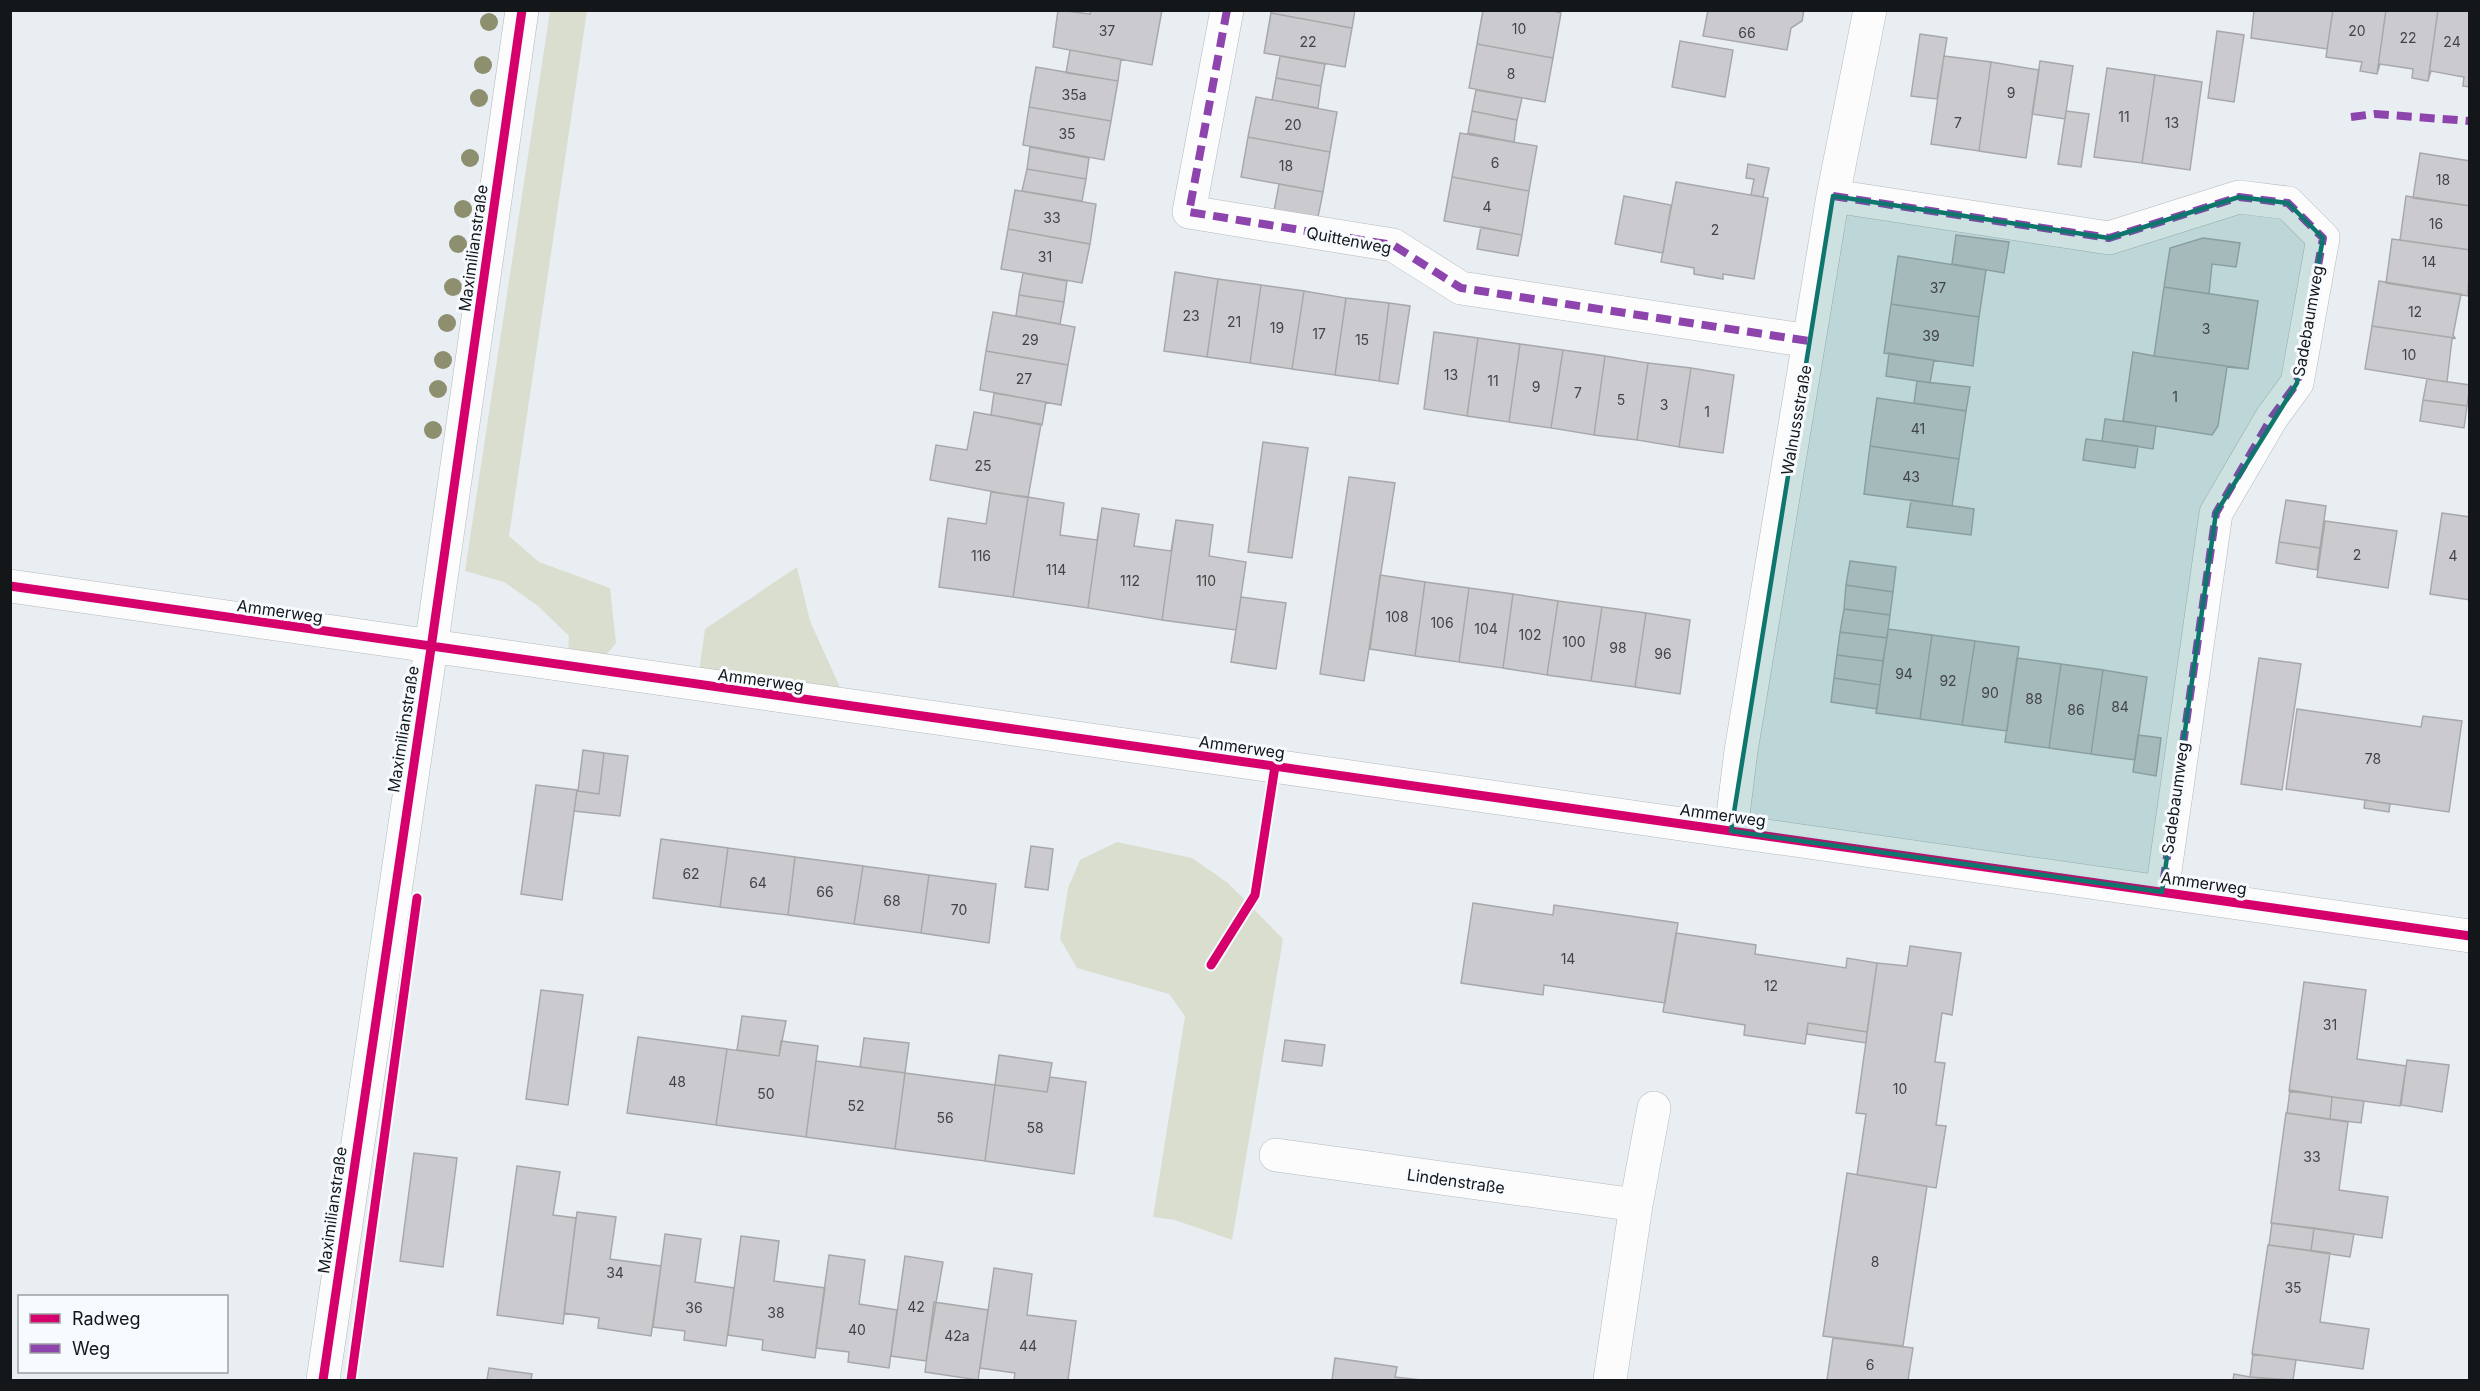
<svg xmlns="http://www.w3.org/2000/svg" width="2480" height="1391" viewBox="0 0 2480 1391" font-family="Inter,sans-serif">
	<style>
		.green { fill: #dadecf }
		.building { fill: #cbcbcf; stroke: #a8a8ab; stroke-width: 1.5 }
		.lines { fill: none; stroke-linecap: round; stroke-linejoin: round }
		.minor-casing { stroke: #b4b8bb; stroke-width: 34 }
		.minor { stroke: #fcfcfd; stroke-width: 33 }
		.quiet { stroke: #8e44ad; stroke-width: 8; stroke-dasharray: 15 8; stroke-linecap: butt }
		.cycleway-casing { stroke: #f7fbfe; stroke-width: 13 }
		.cycleway { stroke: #d6006c; stroke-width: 9 }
		.tree { fill: #8d8f6f }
		.marked { fill: #0f766e; fill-opacity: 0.2; stroke: #0f766e; stroke-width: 4.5; stroke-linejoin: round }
		.labels { text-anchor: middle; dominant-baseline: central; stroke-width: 6; stroke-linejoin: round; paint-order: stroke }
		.number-label { font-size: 14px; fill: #424447 }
		.street-label { font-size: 16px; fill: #14171a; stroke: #f7fbfe }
	</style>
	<rect width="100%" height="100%" fill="#e9eef3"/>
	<path class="green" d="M550,11H587L509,536L539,562L610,588L616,643L603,659L568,658L569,636L538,606L504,582L465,571Z
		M797,567L810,621L843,694L697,686L705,629Z
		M1117,842L1192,858L1228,883L1283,939L1232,1240L1175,1220L1153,1217L1185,1016L1169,994L1077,968L1060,939L1068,888L1080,860Z"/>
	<path class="building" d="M1058,10L1090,14L1091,10H1162L1152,65L1053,47Z
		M1271,10H1355L1352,28L1271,13Z
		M1483,10H1549L1561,13L1553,58L1477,44Z
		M1708,10H1804L1802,21L1791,28L1787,50L1703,36Z
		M2254,10H2333L2327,49L2251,38Z
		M2333,10H2386L2377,74L2360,71L2362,62L2326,57Z
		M2386,10H2438L2428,81L2412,78L2413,69L2380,64L2377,74Z
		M2438,10H2470V87L2463,86L2464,77L2431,71L2428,81Z
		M1271,13L1352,28L1345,67L1264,53Z
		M2217,31L2244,35L2234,102L2208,98Z
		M1920,34L1947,38L1937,99L1911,96Z
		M1680,41L1733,50L1725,97L1672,87Z
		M1477,44L1553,58L1545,102L1469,88Z
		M1070,50L1121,59L1118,81L1066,73Z
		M1280,56L1325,64L1321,86L1276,78Z
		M1944,56L1991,62L1979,151L1931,144Z
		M2040,61L2073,66L2065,119L2032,114Z
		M1991,62L2039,70L2026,158L1979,151Z
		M1036,67L1118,81L1111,121L1029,107Z
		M2107,68L2155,75L2142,163L2094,157Z
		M2155,75L2202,82L2190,170L2142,163Z
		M1276,78L1321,86L1318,108L1272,100Z
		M1476,90L1522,98L1517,120L1472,111Z
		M1256,97L1337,112L1330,152L1248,137Z
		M1029,107L1111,121L1104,160L1023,145Z
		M1472,111L1517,120L1514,142L1468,133Z
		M2066,111L2089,114L2081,167L2058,164Z
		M1460,133L1537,146L1529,191L1452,177Z
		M1248,137L1330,152L1323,192L1241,177Z
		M1030,147L1089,158L1086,179L1027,169Z
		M2420,153L2470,161V206L2413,198Z
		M1748,164L1769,168L1763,197L1751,195L1754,179L1746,178Z
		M1027,169L1086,179L1082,201L1022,191Z
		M1452,177L1529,191L1522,235L1444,221Z
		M1676,182L1768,198L1754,279L1723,274V279L1694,274V268L1661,262Z
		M1279,184L1323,192L1318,217L1274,211Z
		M1015,190L1096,204L1090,244L1008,229Z
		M1624,196L1671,205L1663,253L1615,244Z
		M2406,196L2470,206V250L2400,240Z
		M1481,227L1522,235L1518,256L1477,249Z
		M1008,229L1090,244L1082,283L1001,269Z
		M1956,235L2009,242L2004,273L1952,264Z
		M2203,238L2240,243L2236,267L2212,264L2209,294L2164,287L2170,248Z
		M2392,239L2470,250L2468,296L2386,283Z
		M1898,256L1986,270L1979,317L1891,304Z
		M1175,272L1218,279L1207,357L1164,351Z
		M1023,273L1067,281L1064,302L1019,295Z
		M1218,279L1261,285L1250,363L1207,357Z
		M2379,281L2461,294L2453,335L2455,338L2372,326Z
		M1261,285L1304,291L1292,369L1250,363Z
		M2164,287L2258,301L2248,369L2154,356Z
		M1304,291L1346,298L1335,375L1292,369Z
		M1019,295L1064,302L1060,324L1016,316Z
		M1346,298L1389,303L1379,381L1335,375Z
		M1389,303L1410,306L1398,384L1379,381Z
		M1891,304L1979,317L1973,366L1884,353Z
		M993,312L1075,327L1068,365L986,351Z
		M2372,326L2455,338L2452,339L2447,382L2365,369Z
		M1434,332L1478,338L1467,416L1424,409Z
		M1478,338L1520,344L1509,422L1467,416Z
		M1520,344L1563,350L1551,428L1509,422Z
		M1563,350L1605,356L1594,435L1551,428Z
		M986,351L1068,365L1061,405L980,390Z
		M2133,352L2154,356L2248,369L2227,367L2218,426L2212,435L2156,426L2123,421Z
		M1889,353L1934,360L1930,383L1886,376Z
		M1605,356L1648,363L1637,440L1594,435Z
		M1648,363L1691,368L1679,447L1637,440Z
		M1691,368L1734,375L1723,453L1679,447Z
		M2427,379L2470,385L2467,406L2423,400Z
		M1917,381L1970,387L1966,411L1914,403Z
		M994,393L1046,402L1042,425L991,415Z
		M1877,398L1966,411L1959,459L1870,446Z
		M2423,400L2467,406L2464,428L2420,421Z
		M974,412L1041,424L1028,498L930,480L936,445L967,450Z
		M2105,419L2156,426L2153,449L2102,441Z
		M2086,439L2138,446L2135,468L2083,460Z
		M1263,442L1308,448L1292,558L1248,552Z
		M1870,446L1959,459L1952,506L1864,494Z
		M1349,477L1395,483L1364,681L1320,674Z
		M991,492L1028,497L1013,597L939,587L948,518L986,524Z
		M1028,497L1064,503L1060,535L1097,540L1102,508L1088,608L1013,597Z
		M1911,500L1974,509L1971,535L1907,527Z
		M2286,500L2326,506L2320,548L2279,542Z
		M1102,508L1139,514L1134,546L1171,551L1176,520L1162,620L1088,608Z
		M2442,513L2470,517V600L2430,594Z
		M1176,520L1213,525L1209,556L1246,562L1236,630L1162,620Z
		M2325,521L2397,531L2388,588L2317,577Z
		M2279,542L2320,548L2317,570L2276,563Z
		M1850,561L1896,567L1893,592L1846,585Z
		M1380,575L1425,582L1415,656L1370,649Z
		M1425,582L1469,588L1459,662L1415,656Z
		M1846,585L1893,592L1890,615L1844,609Z
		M1469,588L1513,594L1503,668L1459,662Z
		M1513,594L1558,601L1547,675L1503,668Z
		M1241,597L1286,603L1276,669L1231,662Z
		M1558,601L1602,607L1591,681L1547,675Z
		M1602,607L1646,613L1635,687L1591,681Z
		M1844,609L1890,615L1887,638L1840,632Z
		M1646,613L1690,620L1680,694L1635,687Z
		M1888,629L1932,635L1920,719L1876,713Z
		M1840,632L1887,638L1883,661L1837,655Z
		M1932,635L1975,641L1962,725L1920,719Z
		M1975,641L2019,647L2007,731L1962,725Z
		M1837,655L1883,661L1880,685L1834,678Z
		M2017,658L2061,664L2049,748L2005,742Z
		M2259,658L2301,664L2282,790L2241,784Z
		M2061,664L2103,670L2091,754L2049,748Z
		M2103,670L2147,677L2135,760L2091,754Z
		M1834,678L1880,685L1877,709L1831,702Z
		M2297,709L2421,727L2423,716L2462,721L2449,812L2286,789Z
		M2138,735L2161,738L2156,776L2133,772Z
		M583,750L604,753L599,794L578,791Z
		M604,753L628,756L620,816L574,811L577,791L599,794Z
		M536,785L577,790L562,900L521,894Z
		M2365,800L2390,804L2389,812L2364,808Z
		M661,839L728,848L720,907L653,898Z
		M1031,846L1053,849L1048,890L1025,887Z
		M728,848L795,857L788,915L720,907Z
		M795,857L863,866L854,924L788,915Z
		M863,866L929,875L921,933L854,924Z
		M929,875L996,884L989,943L921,933Z
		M1473,903L1553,915L1554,905L1678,923L1665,1003L1544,985L1543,995L1461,983Z
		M1676,933L1756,945L1755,954L1846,968L1847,958L1877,963L1867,1032L1808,1023L1805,1044L1744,1035L1745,1025L1663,1012Z
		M1910,946L1961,953L1952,1015L1942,1013L1935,1062L1945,1063L1936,1125L1946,1126L1936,1188L1857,1175L1866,1114L1856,1113L1877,963L1907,966Z
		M2304,982L2366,990L2357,1059L2406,1066L2400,1106L2289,1091Z
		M541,990L583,995L568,1105L526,1099Z
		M742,1016L786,1021L779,1056L737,1050Z
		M1808,1023L1867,1032L1866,1043L1807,1034Z
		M638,1037L727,1049L716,1125L627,1113Z
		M864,1038L909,1043L905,1073L860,1067Z
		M1285,1040L1325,1045L1322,1066L1282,1061Z
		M781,1041L818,1046L806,1137L716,1125L727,1049L779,1056Z
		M999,1055L1052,1063L1047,1092L995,1085Z
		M2407,1060L2449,1065L2442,1112L2401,1105Z
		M816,1061L905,1073L895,1149L806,1137Z
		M905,1073L995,1085L985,1161L895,1149Z
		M1050,1077L1086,1082L1074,1174L985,1161L995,1085L1047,1092Z
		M2290,1090L2332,1097L2330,1119L2287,1113Z
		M2332,1097L2364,1101L2361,1123L2330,1119Z
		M2286,1113L2348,1122L2339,1190L2388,1197L2382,1238L2271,1223Z
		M414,1153L457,1158L443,1267L400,1261Z
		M517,1166L560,1172L553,1215L576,1218L563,1324L497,1315Z
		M1847,1173L1927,1186L1903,1346L1823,1336Z
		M577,1212L616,1217L610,1259L661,1266L651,1336L598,1328L599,1318L564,1313Z
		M2272,1223L2314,1228L2311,1251L2269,1245Z
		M2314,1228L2354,1234L2350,1257L2311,1251Z
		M665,1234L701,1239L695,1282L734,1288L726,1346L684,1340L685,1331L653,1327Z
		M741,1236L779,1241L774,1281L825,1288L815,1358L762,1350L763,1340L728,1335Z
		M2268,1245L2330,1253L2320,1322L2369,1329L2363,1369L2252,1354Z
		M829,1255L865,1260L859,1304L897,1310L889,1368L848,1362L849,1352L816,1348Z
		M905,1256L943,1262L926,1361L891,1356Z
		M994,1268L1032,1274L1027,1315L1076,1321L1068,1380H1014L1015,1373L980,1368Z
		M934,1302L988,1310L978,1380L925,1372Z
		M1833,1338L1913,1348L1908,1380H1827Z
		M2253,1354L2296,1360L2293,1380L2250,1377Z
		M1335,1358L1397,1367L1395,1377L1421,1380H1332Z
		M489,1368L532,1374L531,1380H487Z
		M2234,1374L2250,1377L2279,1380H2233Z"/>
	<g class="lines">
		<g class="minor-casing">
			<path id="minor" d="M1227,10L1189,212L1393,245L1461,288L1809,341
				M1833,196L2109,238L2239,197L2288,203L2323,238L2297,383L2272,417L2216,513L2162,892
				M10,586C830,707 1650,816 2470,936
				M1731,831L1741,751L1833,196L1870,10
				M1276,1155L1636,1205L1610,1380
				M1636,1205L1654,1108
				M323,1380L431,648L522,10"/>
		</g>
		<use href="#minor" class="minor"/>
		<path class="quiet" d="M1227,10L1189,212L1393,245L1461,288L1809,341
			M2351,117L2375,114L2470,121
			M1833,196L2109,238L2239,197L2288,203L2323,238L2297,383L2272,417L2216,513L2162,892"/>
		<g class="cycleway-casing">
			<path id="cycleway" d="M10,586C830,707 1650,816 2470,936
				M1211,965L1255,895L1275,766
				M323,1380L431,648L522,10
				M351,1380L417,898"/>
		</g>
		<use href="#cycleway" class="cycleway"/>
	</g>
	<g class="tree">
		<circle cx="489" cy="22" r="9"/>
		<circle cx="483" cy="65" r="9"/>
		<circle cx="479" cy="98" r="9"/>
		<circle cx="470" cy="158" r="9"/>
		<circle cx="463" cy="209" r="9"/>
		<circle cx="458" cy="244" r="9"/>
		<circle cx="453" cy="287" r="9"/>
		<circle cx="447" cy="323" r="9"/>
		<circle cx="443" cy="360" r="9"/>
		<circle cx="438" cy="389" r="9"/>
		<circle cx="433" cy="430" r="9"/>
	</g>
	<path class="marked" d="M1833,196L2109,238L2239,197L2288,203L2323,238L2297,383L2216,513L2162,892L1731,831Z"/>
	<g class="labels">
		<g class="number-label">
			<text x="1519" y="28">10</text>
			<text x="1107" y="30">37</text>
			<text x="2357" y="30">20</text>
			<text x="1747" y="32">66</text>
			<text x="2408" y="37">22</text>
			<text x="1308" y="41">22</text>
			<text x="2452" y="41">24</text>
			<text x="1511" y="73">8</text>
			<text x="2011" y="92">9</text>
			<text x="1074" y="94">35a</text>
			<text x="2124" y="116">11</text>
			<text x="1958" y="122">7</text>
			<text x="2172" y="122">13</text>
			<text x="1293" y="124">20</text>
			<text x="1067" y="133">35</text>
			<text x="1495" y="162">6</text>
			<text x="1286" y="165">18</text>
			<text x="2443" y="179">18</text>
			<text x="1487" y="206">4</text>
			<text x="1052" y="217">33</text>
			<text x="2436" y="223">16</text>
			<text x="1715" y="229">2</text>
			<text x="1045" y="256">31</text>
			<text x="2429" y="261">14</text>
			<text x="1938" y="287">37</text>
			<text x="2415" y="311">12</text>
			<text x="1191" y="315">23</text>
			<text x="1234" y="321">21</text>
			<text x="1277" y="327">19</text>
			<text x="2206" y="328">3</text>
			<text x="1319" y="333">17</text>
			<text x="1931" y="335">39</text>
			<text x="1030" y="339">29</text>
			<text x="1362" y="339">15</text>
			<text x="2409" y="354">10</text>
			<text x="1451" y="374">13</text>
			<text x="1024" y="378">27</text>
			<text x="1493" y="380">11</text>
			<text x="1536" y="386">9</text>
			<text x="1578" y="392">7</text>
			<text x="2175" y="396">1</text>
			<text x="1621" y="399">5</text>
			<text x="1664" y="404">3</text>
			<text x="1707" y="411">1</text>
			<text x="1918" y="428">41</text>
			<text x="983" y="465">25</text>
			<text x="1911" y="476">43</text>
			<text x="2357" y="554">2</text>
			<text x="981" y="555">116</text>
			<text x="2453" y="555">4</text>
			<text x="1056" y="569">114</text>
			<text x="1130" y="580">112</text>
			<text x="1206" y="580">110</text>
			<text x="1397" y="616">108</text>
			<text x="1442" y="622">106</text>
			<text x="1486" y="628">104</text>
			<text x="1530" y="634">102</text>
			<text x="1574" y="641">100</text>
			<text x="1618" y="647">98</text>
			<text x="1663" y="653">96</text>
			<text x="1904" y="673">94</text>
			<text x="1948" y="680">92</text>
			<text x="1990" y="692">90</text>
			<text x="2034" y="698">88</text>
			<text x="2120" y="706">84</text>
			<text x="2076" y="709">86</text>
			<text x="2373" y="758">78</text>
			<text x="691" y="873">62</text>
			<text x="758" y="882">64</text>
			<text x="825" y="891">66</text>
			<text x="892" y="900">68</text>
			<text x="959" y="909">70</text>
			<text x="1568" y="958">14</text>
			<text x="1771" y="985">12</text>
			<text x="2330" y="1024">31</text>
			<text x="677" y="1081">48</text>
			<text x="1900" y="1088">10</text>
			<text x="766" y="1093">50</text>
			<text x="856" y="1105">52</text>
			<text x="945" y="1117">56</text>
			<text x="1035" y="1127">58</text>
			<text x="2312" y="1156">33</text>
			<text x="1875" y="1261">8</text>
			<text x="615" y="1272">34</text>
			<text x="2293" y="1287">35</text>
			<text x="916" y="1306">42</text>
			<text x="694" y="1307">36</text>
			<text x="776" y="1312">38</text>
			<text x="857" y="1329">40</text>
			<text x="957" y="1335">42a</text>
			<text x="1028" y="1345">44</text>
			<text x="1870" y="1364">6</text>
		</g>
		<g class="street-label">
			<text transform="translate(1349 240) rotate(11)">Quittenweg</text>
			<text transform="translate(473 248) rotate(-82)">Maximilianstraße</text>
			<text transform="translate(2308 321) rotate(-80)">Sadebaumweg</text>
			<text transform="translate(1796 420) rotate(-80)">Walnussstraße</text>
			<text transform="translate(280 611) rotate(8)">Ammerweg</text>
			<text transform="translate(761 680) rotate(8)">Ammerweg</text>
			<text transform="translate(403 729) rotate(-81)">Maximilianstraße</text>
			<text transform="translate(1242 747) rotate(8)">Ammerweg</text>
			<text transform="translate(2175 798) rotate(-82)">Sadebaumweg</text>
			<text transform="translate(1723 815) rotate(8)">Ammerweg</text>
			<text transform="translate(2204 883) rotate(8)">Ammerweg</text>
			<text transform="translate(1456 1181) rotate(8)">Lindenstraße</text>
			<text transform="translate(332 1210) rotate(-82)">Maximilianstraße</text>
		</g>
	</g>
	<rect width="2480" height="1391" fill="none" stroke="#14171a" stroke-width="24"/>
	<rect x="18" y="1295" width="210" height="78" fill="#f7fbfe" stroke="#9ca0a3" stroke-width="1.5"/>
	<rect x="30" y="1314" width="30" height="9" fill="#d6006c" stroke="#9ca0a3" stroke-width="1.5"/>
	<text x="72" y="1325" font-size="18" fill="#14171a">Radweg</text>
	<rect x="30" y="1344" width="30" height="9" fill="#8e44ad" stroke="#9ca0a3" stroke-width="1.5"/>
	<text x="72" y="1355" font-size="18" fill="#14171a">Weg</text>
</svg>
